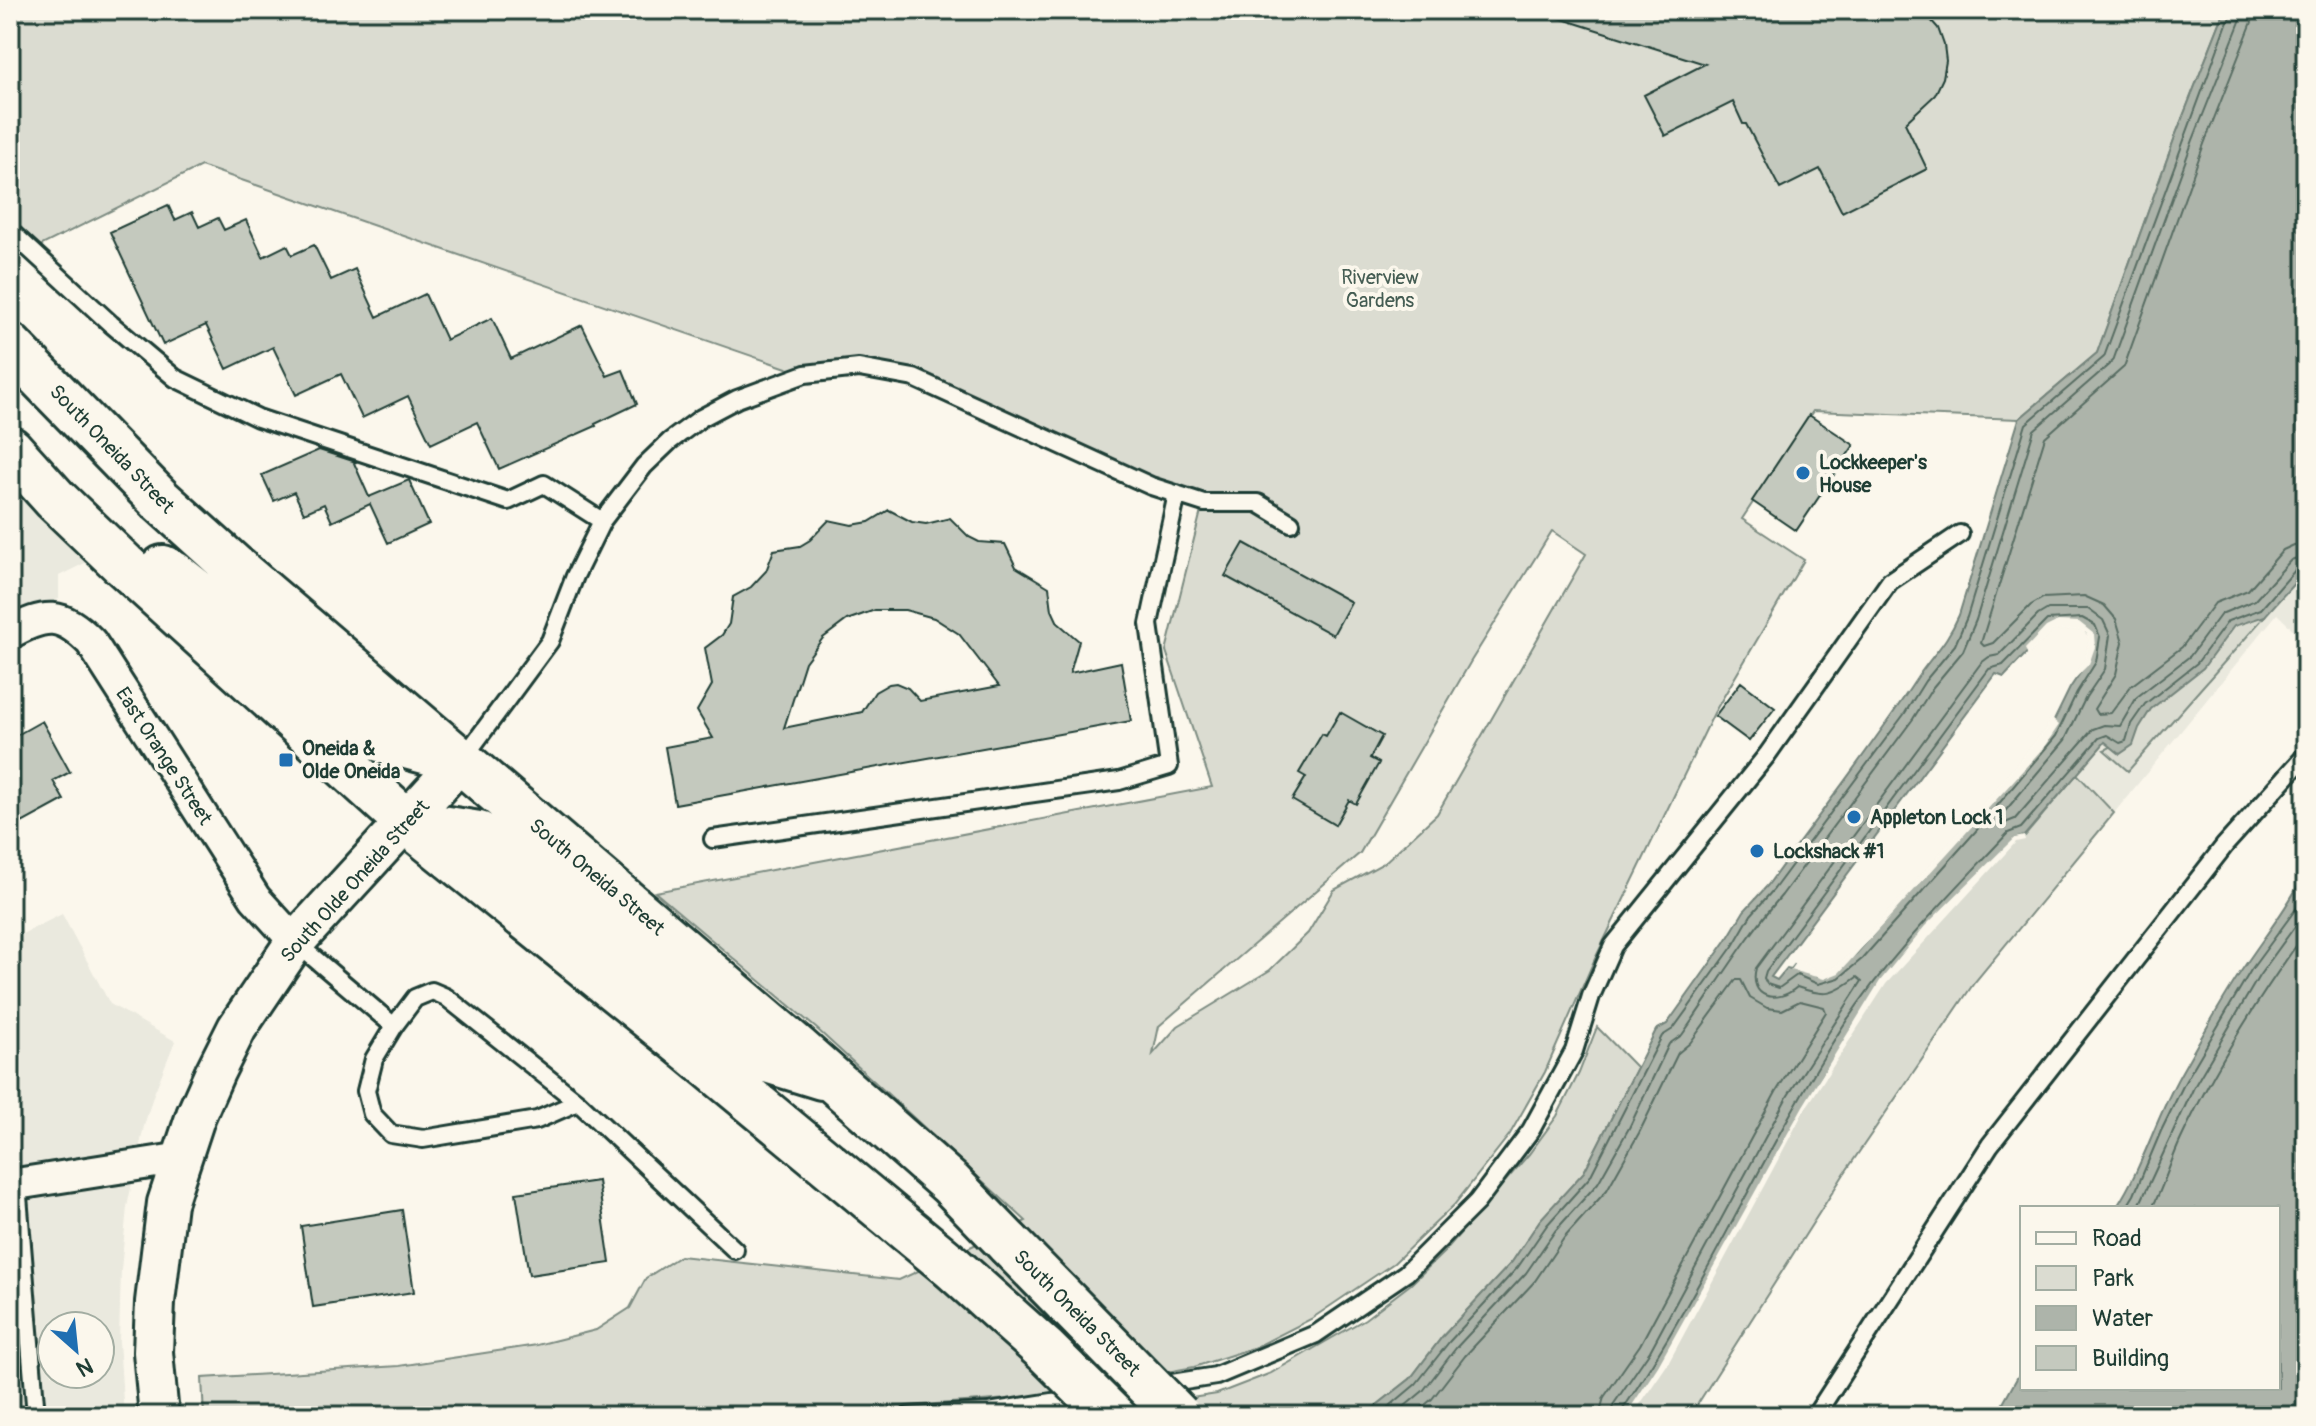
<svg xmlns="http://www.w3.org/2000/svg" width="2316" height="1426" viewBox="0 0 2316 1426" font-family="Pangolin,sans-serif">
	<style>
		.built { fill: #eae9de; fill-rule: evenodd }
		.green { fill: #dbdcd1; stroke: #7d8c82; stroke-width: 2; fill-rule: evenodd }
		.water { fill: #adb4aa; stroke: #74847b; stroke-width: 2; fill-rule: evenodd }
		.pier { fill: #fbf7ec }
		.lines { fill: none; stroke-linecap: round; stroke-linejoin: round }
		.shore { stroke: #586d63; stroke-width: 2 }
		.building { fill: #c4c9be; stroke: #1f3d34; stroke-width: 2; fill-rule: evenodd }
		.service-casing { stroke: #1f3d34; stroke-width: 22 }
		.minor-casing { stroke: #1f3d34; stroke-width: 36 }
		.tertiary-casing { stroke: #1f3d34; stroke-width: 44 }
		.primary-casing { stroke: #1f3d34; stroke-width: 50 }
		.service { stroke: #fbf7ec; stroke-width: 16 }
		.minor { stroke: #fbf7ec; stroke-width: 30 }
		.tertiary { stroke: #fbf7ec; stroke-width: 38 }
		.primary { stroke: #fbf7ec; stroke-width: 44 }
		.primary-bridge-casing { stroke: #1f3d34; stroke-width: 50; stroke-linecap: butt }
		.primary-bridge { stroke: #fbf7ec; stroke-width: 44 }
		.poi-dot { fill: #1f6fb2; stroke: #fbf7ec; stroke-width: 3 }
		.labels { text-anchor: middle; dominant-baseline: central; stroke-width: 8; stroke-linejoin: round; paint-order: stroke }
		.park-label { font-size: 20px; fill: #455d53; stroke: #fbf7ec }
		.street-label { font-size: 20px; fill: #1f3d34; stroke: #fbf7ec }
		.poi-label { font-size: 20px; font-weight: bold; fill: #1f3d34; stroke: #fbf7ec; text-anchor: start }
	</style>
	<rect width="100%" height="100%" fill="#fbf7ec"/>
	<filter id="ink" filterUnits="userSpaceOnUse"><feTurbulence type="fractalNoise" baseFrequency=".0125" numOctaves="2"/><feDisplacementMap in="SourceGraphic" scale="16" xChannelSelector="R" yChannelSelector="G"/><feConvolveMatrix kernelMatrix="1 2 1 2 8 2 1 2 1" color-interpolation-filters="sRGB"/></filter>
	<g filter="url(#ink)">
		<path class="built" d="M10,466L93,559L59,576V599L10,618Z
			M2306,570V642L2277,614L2114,813L2077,774L2105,742L2120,754L2265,616Z
			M62,914L110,1004L175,1041L153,1096L144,1126L127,1207L121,1270L119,1341L124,1416H10V940ZM52,1326H100V1374H52Z"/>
		<path class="green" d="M10,10H2225L2176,134L2097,353L2019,419L1813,411L1742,519L1804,560L1714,713L1593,963L1545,1072L1510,1134L1454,1205L1394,1263L1311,1319L1256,1347L1194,1367L1025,1398L816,1412L702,1411L598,1416H204L202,1378L399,1366L537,1345L596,1330L630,1308L646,1278L680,1256L899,1280L1026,1221L817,1029L655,892L1212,787L1166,651L1203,503L914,378L804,374L201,166L10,261ZM1552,531L1586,554L1437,814L1384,863L1334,890L1308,933L1270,970L1178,1026L1153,1054L1159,1026L1360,853L1471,661Z
			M2254,613L2265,616L2128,771L2104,750C2119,745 2127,727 2138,715C2173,679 2209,637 2254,613Z
			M2077,774L2114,813L1974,983L1844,1174L1690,1416H1627L1803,1106L1883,982L2014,838L2025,836Z
			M1597,1027L1637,1068L1584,1172L1540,1220L1512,1262L1442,1337L1410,1379L1363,1416H1076L1217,1394L1271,1373L1365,1319L1411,1284L1444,1252L1529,1154L1557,1116L1579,1073Z"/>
		<path class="water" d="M2225,10H2306V570L2265,616L2234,626L2203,668L2151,709L2139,728L2133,745L2120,754L2105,742L2024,836L2014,839L1883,982L1823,1075L1666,1360L1627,1416H1363L1410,1379L1442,1337L1512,1262L1540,1220L1584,1172L1656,1030L1667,1024L1726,941L1744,911L1768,885C1817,817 1869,751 1915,681C1932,655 1946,645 1959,615L2019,419L2097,353L2176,134ZM2081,626L2093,640L2088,661L2070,688L2049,731L1857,953L1834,972L1818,977L1795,964L1791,969L1787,968L1777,980L1771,977L1996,674L2004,677L2051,627Z
			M2306,871V1416H1996L2022,1369V1388H2278V1208H2116C2143,1167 2156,1118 2180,1075C2201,1038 2222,999 2246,964C2267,933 2289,905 2306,871Z"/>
		<path class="pier" d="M2058,621L2079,622L2094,634L2095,647L2089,664L2065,689L2085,659L2089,640L2086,633L2080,630L2053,631L2028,655L2025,649L2046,627Z
			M2051,718L2059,725L2044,747L1839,973L1824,979L1791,970L1798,960L1818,972L1833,968L1854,951L1966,824L2046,729Z
			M2024,836L2025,840L2016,842L1886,984L1806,1108L1669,1362L1632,1416H1625L1658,1366L1803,1106L1880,981L1925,926L2014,838Z"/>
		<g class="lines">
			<path class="shore" d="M2254,10L2252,22L2204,144L2124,367L2045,437L1981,643L1984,646L1993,643L2031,605L2043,598L2084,596L2104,605L2116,619L2123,642L2116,674L2094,709L2097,714L2111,713L2131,686L2182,647L2215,603L2248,590L2283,550L2294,545L2306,543
				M2082,618L2095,625L2100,637L2096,662L2077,692L2056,736L1975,832L1862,959L1839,978L1818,984L1797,975L1779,988L1767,984L1764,978L1766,971L1989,669L2003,665L2047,620Z
				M2126,1208L2134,1195L2161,1131L2185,1082L2251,970L2298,906L2306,889
				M2138,1208L2194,1087L2259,976L2306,911
				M2152,1208C2164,1186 2170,1162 2181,1139C2215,1066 2259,997 2306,932
				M1378,1416L1416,1384L1449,1342L1518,1267L1547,1225L1590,1177L1662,1036L1673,1029L1733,946L1751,915L1774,889L1905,713L1925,681L1955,645L1967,617L2026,424L2104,357L2232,10
				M1393,1416L1423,1391L1456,1348L1526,1273L1555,1231L1598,1183L1629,1128L1669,1044L1682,1035C1715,988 1745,938 1782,895L1913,719L1933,687L1963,651L1976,620L2034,430L2113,361L2193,140L2241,19L2242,10
				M1412,1416L1432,1399L1465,1356L1535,1281L1564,1238L1607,1190L1639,1133L1678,1053L1690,1043L1736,980H1741L1750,998L1767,1008L1782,1010L1800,1001L1824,1007L1826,1012L1776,1092L1640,1345L1604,1397L1599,1416
				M1611,1416L1613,1405L1650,1351L1787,1097L1862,981L1857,977C1832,996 1825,997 1797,987C1777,1005 1748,998 1756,968L1981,663L1989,657L1999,655L2038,615L2048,609H2088L2103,620L2110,635L2105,669L2086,697L2065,740L2001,816V821L2005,823L2015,819L2093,729L2104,725L2120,726L2137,697L2190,656L2221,614L2255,600L2291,560L2306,555
				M1621,1416L1623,1409C1706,1287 1763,1150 1843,1026C1889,955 1950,895 2008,833L2021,828L2099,738L2107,735L2120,743L2126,741L2131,724L2145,704L2197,663L2228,621L2261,609L2297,568L2306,565"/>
		</g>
		<path class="building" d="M1557,10H1922L1938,28L1944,45L1946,61L1943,78L1935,95L1905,123L1927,169L1842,212L1820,169L1780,189L1746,124H1743L1733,102L1665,136L1644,95L1705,64L1556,17Z
			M168,205L175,220L192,212L199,227L218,218L224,230L246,220L263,257L287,245L292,255L314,245L331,280L355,269L377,317L425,294L446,340L492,318L511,359L582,325L607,376L623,370L637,404L595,424L596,426L499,469L477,422L431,444L408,396L362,418L341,374L296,395L273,347L227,369L206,325L163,345L110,232Z
			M1809,415L1854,445L1796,531L1752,501Z
			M319,450L356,462L354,463L369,497L409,480L429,524L388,543L370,504L332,522L324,504L304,513L294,492L274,501L262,475Z
			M889,510L912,522L926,524L950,518L969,537L979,542L1005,544L1016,567L1049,587L1052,610L1058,623L1079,641L1070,673L1121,662L1131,721L675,804L665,747L713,738L697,711L712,685L705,648L722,635L729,624L733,597L751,587L766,571L774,550L800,546L810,540L829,520L852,525L869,522ZM875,610H905L934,618L959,634L999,686L920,701L908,688L896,683L889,684L875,692L862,712L784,728L805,662L823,638L847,620Z
			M1244,543L1351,602L1333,635L1225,576Z
			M1741,682L1775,708L1749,741L1715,716Z
			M1340,712L1382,736L1370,758L1379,763L1356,804L1349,800L1335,825L1292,800L1306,777L1299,773L1322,734L1326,736Z
			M42,721L70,772L53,781L64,800L22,823L10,800V739Z
			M598,1181L610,1263L529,1275L516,1193Z
			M402,1210L414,1292L313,1307L301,1226Z"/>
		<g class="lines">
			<g class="service-casing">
				<path id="service" d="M10,231L111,324L175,378L258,418L508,501L544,484L602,521
					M462,760L550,641L575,576L602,521L644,466L670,441L701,418L737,399L805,374L859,368L914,378L1151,486L1204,503H1258L1291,523
					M713,839L1119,781L1169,766L1149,624L1177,494
					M295,942L394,1026L415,998L432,991L446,997L578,1102L735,1250
					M394,1026L374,1059L366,1091L372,1114L391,1134L423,1139L537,1120L578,1102
					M17,1184L36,1416
					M909,1416L989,1412L1216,1376L1316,1334L1406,1273L1477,1202L1531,1130L1574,1051L1591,996L1613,946L1767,755L1890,581L1960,534
					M1815,1416L1990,1145L2225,845L2306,755"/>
			</g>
			<g class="minor-casing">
				<path id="minor" d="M10,633C46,613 61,612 91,642L255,898L295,942
					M10,1185L182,1158"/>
			</g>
			<g class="tertiary-casing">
				<path id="tertiary" d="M159,1416L153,1352L155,1302L167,1203L196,1115L215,1072L237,1028L295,942L461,761"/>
			</g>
			<g class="primary-casing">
				<path id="primary" d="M10,346L160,500L242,574L797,1048L951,1184L1009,1244
					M10,449L55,499L124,565L407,822L690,1050L951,1266
					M163,568L174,574L380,739L451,758
					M410,823L479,834L562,895L747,1054L822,1077"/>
			</g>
			<use href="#service" class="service"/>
			<use href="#minor" class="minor"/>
			<use href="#tertiary" class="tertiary"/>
			<use href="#primary" class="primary"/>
			<g class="primary-bridge-casing">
				<path id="primary-bridge" d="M1009,1244L1178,1416
					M951,1266L1045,1350L1112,1416"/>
			</g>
			<use href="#primary-bridge" class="primary-bridge"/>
		</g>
	</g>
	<g class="poi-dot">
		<circle cx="1803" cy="473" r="8"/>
		<rect x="278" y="752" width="16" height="16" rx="4"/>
		<circle cx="1854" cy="817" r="8"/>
		<circle cx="1757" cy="851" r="8"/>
	</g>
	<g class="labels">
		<g class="park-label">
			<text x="1380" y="277">Riverview<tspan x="1380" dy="23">Gardens</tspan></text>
		</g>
		<g class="street-label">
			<text transform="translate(112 449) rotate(46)">South Oneida Street</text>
			<text transform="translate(164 756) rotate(57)">East Orange Street</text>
			<text transform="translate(597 877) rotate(40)">South Oneida Street</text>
			<text transform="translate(355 881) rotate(-48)">South Olde Oneida Street</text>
			<text transform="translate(1077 1313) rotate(45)">South Oneida Street</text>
		</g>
		<g class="poi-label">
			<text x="1819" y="462">Lockkeeper's<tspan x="1819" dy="23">House</tspan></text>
			<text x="302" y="748">Oneida &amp;<tspan x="302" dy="23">Olde Oneida</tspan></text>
			<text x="1870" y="817">Appleton Lock 1</text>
			<text x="1773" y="851">Lockshack #1</text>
		</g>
	</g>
	<rect width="2316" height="1426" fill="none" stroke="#fbf7ec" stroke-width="40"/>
	<rect x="20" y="20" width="2276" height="1386" fill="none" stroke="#1f3d34" stroke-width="3" filter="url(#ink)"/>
	<rect x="2020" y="1206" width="260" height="184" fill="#fbf7ec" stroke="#a3ada2" stroke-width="2"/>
	<rect x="2036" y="1232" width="40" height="12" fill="#fbf7ec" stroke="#a3ada2" stroke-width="2"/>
	<text x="2092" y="1246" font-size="24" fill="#1f3d34">Road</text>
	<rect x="2036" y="1266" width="40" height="24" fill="#dbdcd1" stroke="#a3ada2" stroke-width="2"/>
	<text x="2092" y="1286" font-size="24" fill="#1f3d34">Park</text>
	<rect x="2036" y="1306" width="40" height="24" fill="#adb4aa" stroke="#a3ada2" stroke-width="2"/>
	<text x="2092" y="1326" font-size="24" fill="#1f3d34">Water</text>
	<rect x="2036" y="1346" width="40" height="24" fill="#c4c9be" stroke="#a3ada2" stroke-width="2"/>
	<text x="2092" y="1366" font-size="24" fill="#1f3d34">Building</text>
	<g transform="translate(76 1350) rotate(153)"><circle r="38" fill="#fbf7ec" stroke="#a3ada2" stroke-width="2"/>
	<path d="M0-6L14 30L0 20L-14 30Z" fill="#1f6fb2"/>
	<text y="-12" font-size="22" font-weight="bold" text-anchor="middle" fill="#1f3d34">N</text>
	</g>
</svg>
